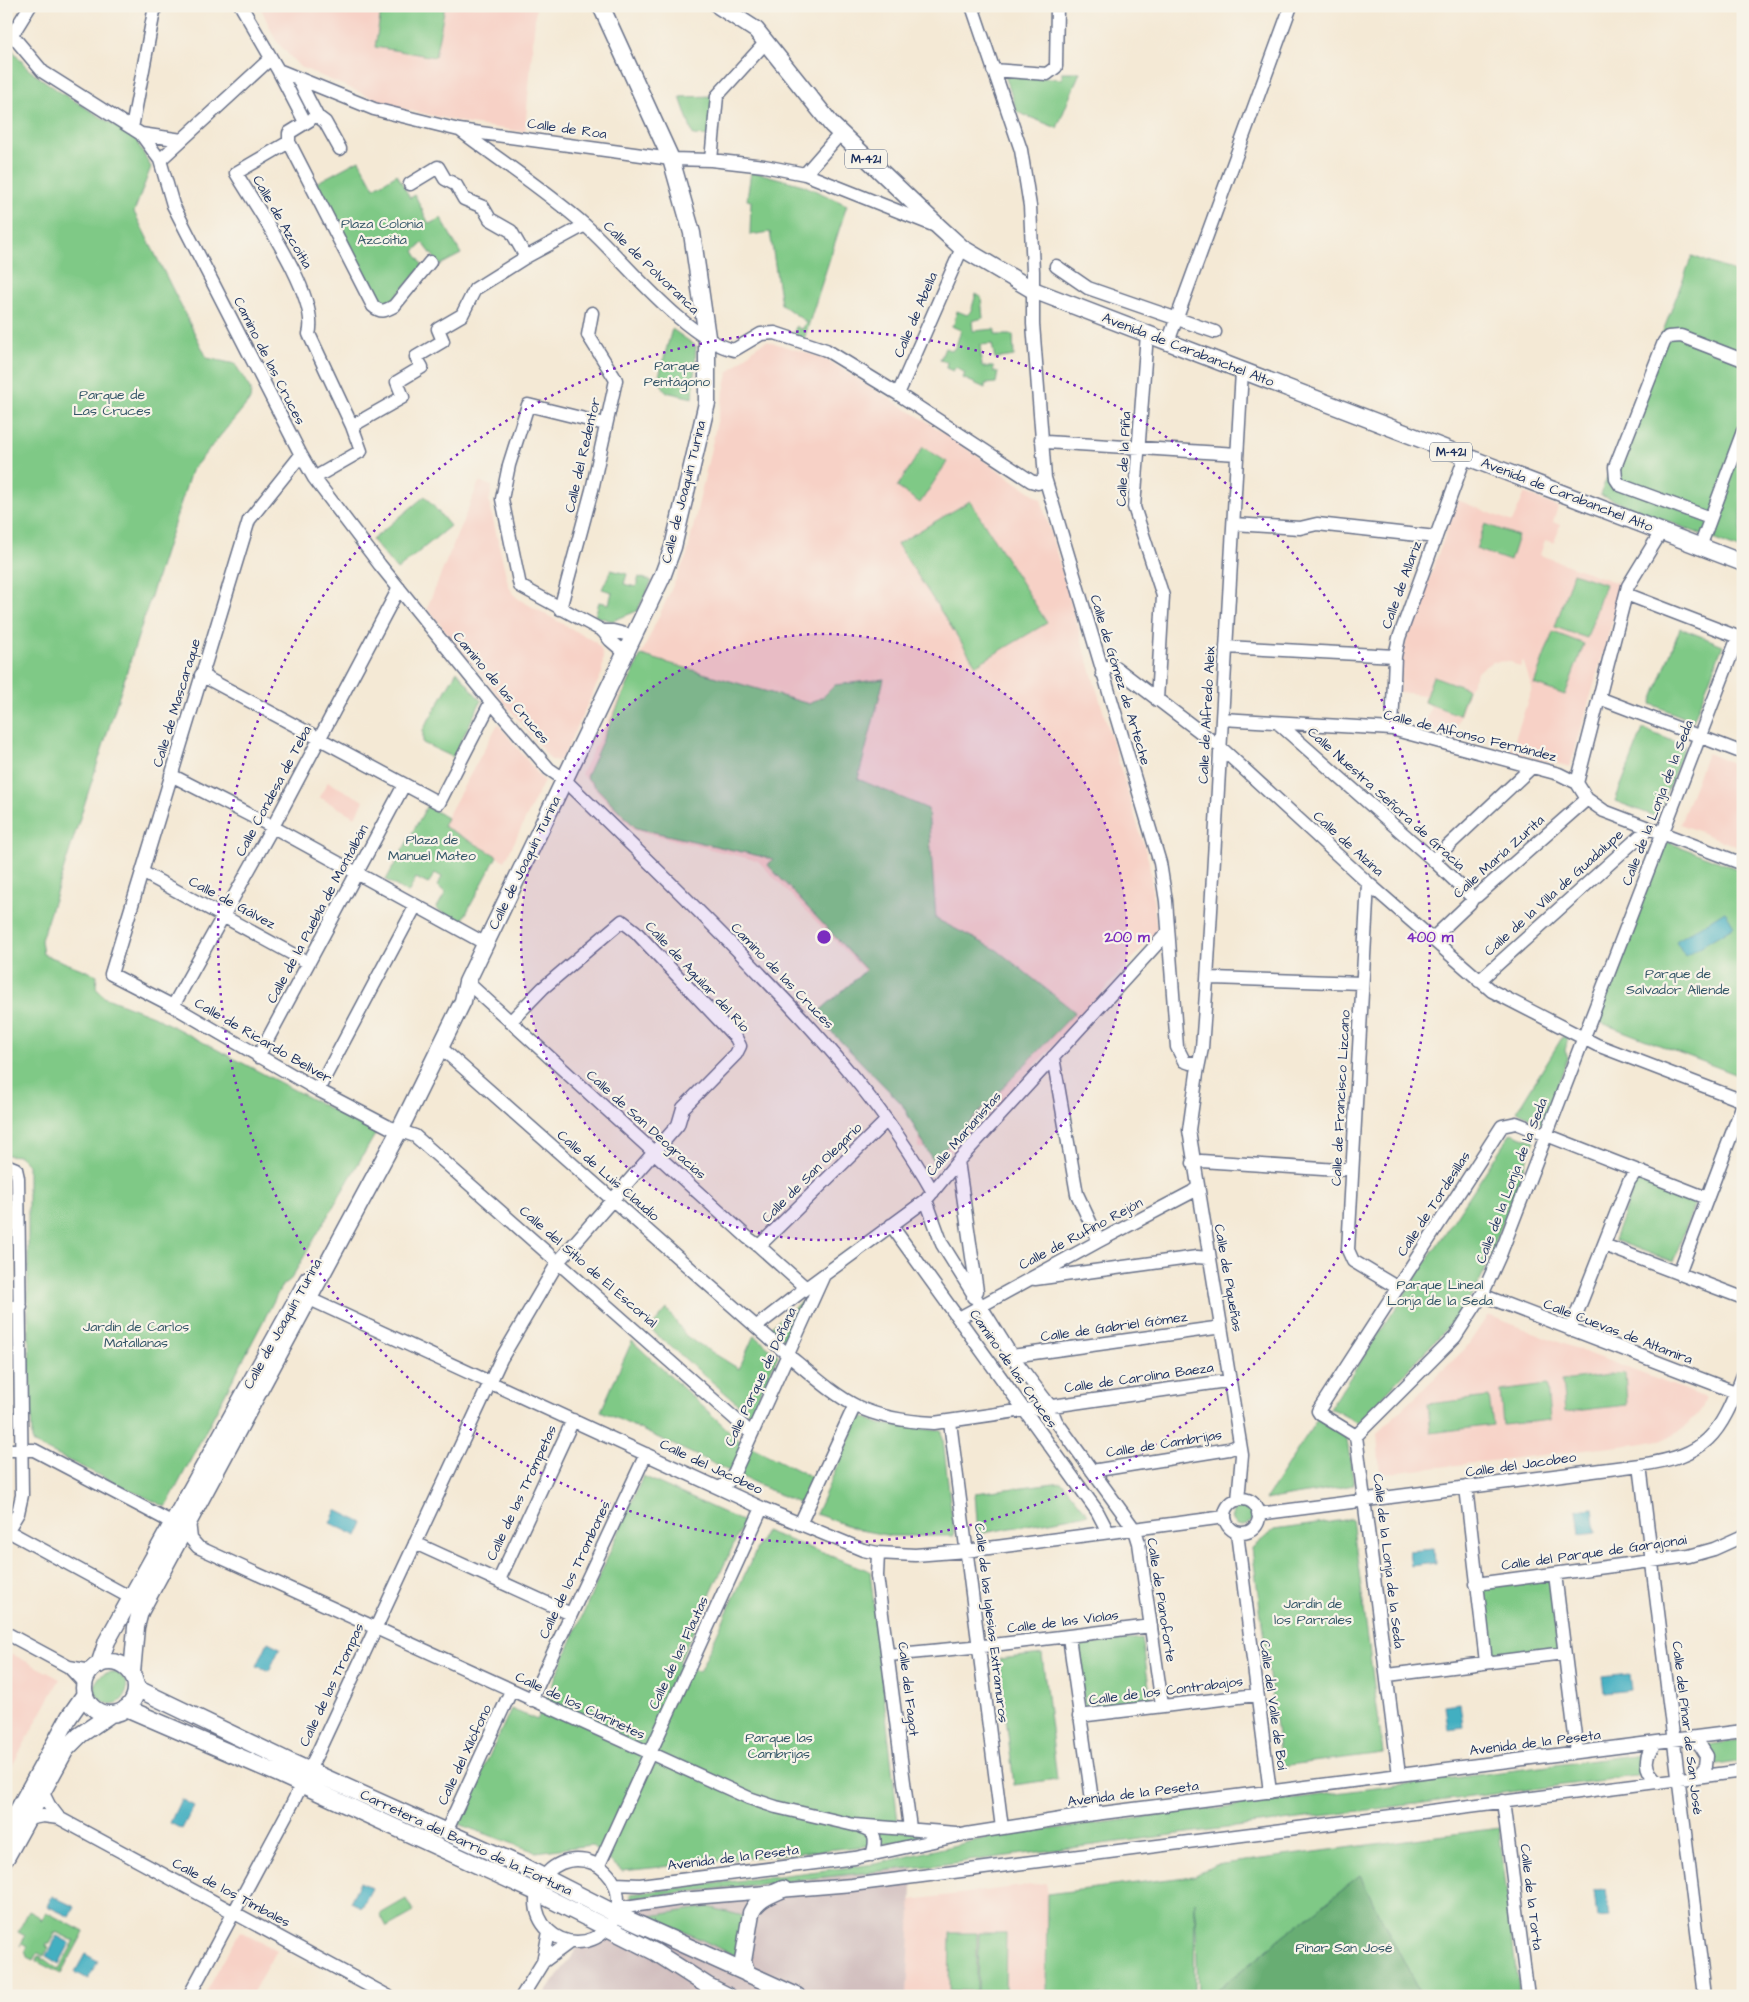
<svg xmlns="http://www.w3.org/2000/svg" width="1749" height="2002" viewBox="0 0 1749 2002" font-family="'Architects Daughter',sans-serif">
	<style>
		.built { fill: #f7d1c6 }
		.industrial { fill: #d2bfbf }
		.green { fill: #7fc986; stroke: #4d7c72 }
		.forest { fill: #67ad73; stroke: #416e68 }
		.water { fill: #43afc1; stroke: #2f6f90 }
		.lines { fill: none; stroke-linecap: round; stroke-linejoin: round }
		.minor-casing { stroke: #677088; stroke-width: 15 }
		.major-casing { stroke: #677088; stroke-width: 19 }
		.minor { stroke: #fff; stroke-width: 12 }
		.major { stroke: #fff; stroke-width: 16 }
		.ring { fill: none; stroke: #7b2cbf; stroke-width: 2.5; stroke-dasharray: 2.5 5 }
		.labels { text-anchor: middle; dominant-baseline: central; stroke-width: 4.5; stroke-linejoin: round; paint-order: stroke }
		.shield { fill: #f7f3e8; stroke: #5d6a87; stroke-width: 1 }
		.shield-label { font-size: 12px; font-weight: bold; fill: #1b2f5e }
		.street-label { font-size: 14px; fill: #1b2f5e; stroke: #f7f3e8 }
		.park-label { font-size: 14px; fill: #345668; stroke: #f7f3e8 }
		.centre { fill: #7b2cbf; stroke: #f7f3e8; stroke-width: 2.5 }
		.ring-label { font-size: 15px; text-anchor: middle; font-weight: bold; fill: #7b2cbf; stroke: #f7f3e8; stroke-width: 4.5; stroke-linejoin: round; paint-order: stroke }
	</style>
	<rect width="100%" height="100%" fill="#f7f3e8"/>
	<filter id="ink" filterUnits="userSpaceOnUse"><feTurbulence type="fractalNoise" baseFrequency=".02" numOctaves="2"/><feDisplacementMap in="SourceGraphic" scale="10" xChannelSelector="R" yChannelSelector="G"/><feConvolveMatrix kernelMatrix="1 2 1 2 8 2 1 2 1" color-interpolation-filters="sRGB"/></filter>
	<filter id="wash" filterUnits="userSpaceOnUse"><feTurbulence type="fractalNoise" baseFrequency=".0096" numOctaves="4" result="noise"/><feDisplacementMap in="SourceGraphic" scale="20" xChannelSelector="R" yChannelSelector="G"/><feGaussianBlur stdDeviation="1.12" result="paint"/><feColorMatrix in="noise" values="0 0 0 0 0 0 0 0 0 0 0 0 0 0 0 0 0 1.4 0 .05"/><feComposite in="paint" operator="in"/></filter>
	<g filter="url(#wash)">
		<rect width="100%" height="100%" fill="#f4e9d5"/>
		<path class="built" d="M260,6H536L525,132L469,124L394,107L300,67L276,41Z
			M767,341L824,358L929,423L1041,499L1084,648L1149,862L1157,932L957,1151L918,1148L924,1033L758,861L634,830L581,774L641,655L687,555L728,373L757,346Z
			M479,482L492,486L489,502L508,584L513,594L520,600L595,642L601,649L603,656L602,673L563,757L558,761L551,760L427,608Z
			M1525,493L1558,507L1553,522L1560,525L1554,543L1545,540L1540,555L1623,585L1570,767L1511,751L1532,688L1523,660L1520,667L1509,661L1492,662L1478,671L1470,686L1454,736L1424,727L1431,706L1423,702L1425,695L1399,692L1403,650L1458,500L1512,522Z
			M498,724L544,781L505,861L442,826Z
			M1707,753L1743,767V849L1680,824Z
			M328,782L364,801L355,817L319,797Z
			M6,1173H11L12,1298H6Z
			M1488,1315L1706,1398L1701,1411L1685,1427L1665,1439L1637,1444L1380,1474L1377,1433L1466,1348Z
			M12,1654L60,1679L6,1777V1666Z
			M1047,1883L1046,1996H907L911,1900Z
			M240,1931L276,1950L251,1996H204Z"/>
		<path class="industrial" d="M913,1867L907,1996H543L581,1943L631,1898Z"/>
		<path class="green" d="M382,6H445L435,57L375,47Z
			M6,42L28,69L60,92L135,138L151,167L134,212L207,358L235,364L251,390L250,400L191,471L41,940L43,954L97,975L96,988L104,997L153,1016L376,1133L291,1279L281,1287L166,1507L34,1444L32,1440L28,1306V1165L19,1156L6,1155Z
			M1062,72H1080L1057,128L1017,112L1005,75L1062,79Z
			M713,96L710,136L693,135L680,97Z
			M359,160L374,188L397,174L410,198L415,195L429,224L441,218L461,254L440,265L423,243L414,251L423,266L390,303L383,305L372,292L316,183Z
			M751,171L803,185L847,205L803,342L794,333L796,326L802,330L806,322L781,304L770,232L750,235L751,201L747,200Z
			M1692,256L1743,275L1741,550L1600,495Z
			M976,294L981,297L983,318L972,321L973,331L995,329L996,335H1013L1014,356L995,359L992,344L980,345L982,367H993L994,372H998L996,383L985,384V388L963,378L965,373L956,367L953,371L946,368L947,362L940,360L945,348L952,351L956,346L961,330L951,326L954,324L957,311L967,315L971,311Z
			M672,329L696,346L693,398L666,392L658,379Z
			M923,447L947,462L920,503L897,487Z
			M425,496L450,526L397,570L372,540Z
			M970,501L1047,623L976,665L897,544Z
			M1485,524L1518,536L1510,561L1476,549Z
			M611,570L627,574L624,584L636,587L639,577L652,581L637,611L612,621L595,616L599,602L609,604L612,592L602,589Z
			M1573,573L1605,584L1587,638L1555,627Z
			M1680,628L1723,645L1693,721L1651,704Z
			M1553,632L1584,644L1565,695L1534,684Z
			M641,655L809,704L824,696L835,685L884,679L858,779L928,809L936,919L997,950L1075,1012L933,1161L902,1104L815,1015L866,970L768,865L773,859L636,828L586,777Z
			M457,671L481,701L453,757L423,743V730Z
			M1433,676L1468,689L1459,715L1424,702Z
			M1643,729L1685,746L1657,817L1615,801Z
			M427,806L447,818L443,826L497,856L461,923L436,909L446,892L437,886L442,877L435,873L428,884L416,878L408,893L386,880Z
			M1665,841L1743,871V1077L1594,1020Z
			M1563,1036L1568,1038L1565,1051L1568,1057L1543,1125L1517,1111Z
			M1511,1133L1534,1141L1479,1284L1460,1314L1358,1423L1330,1408Z
			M1636,1180L1695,1203L1673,1262L1614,1240Z
			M806,1298L788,1341L769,1328Z
			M667,1309L686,1336L739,1369L754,1335L778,1355L750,1414L650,1329Z
			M632,1341L740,1441L813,1478L800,1504L601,1411Z
			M1625,1373L1627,1405L1565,1412L1562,1381Z
			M1547,1385L1550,1420L1503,1425L1500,1391Z
			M1489,1397L1493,1425L1431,1433L1428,1404Z
			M860,1415L880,1424L942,1431L954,1536H891L860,1530L816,1514Z
			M1318,1418L1346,1434L1354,1485L1265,1500Z
			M643,1476L744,1522L679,1662L699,1672L765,1531L870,1571L899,1831L929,1834L885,1844L622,1871L591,1845L536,1852L458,1824L511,1709L537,1720Z
			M1062,1482L1088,1514L978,1534L975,1493Z
			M1232 1516a10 10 0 1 1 20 0a10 10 0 1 1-20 0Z
			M1352,1519L1383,1753L1281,1766L1252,1548L1274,1530Z
			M1555,1574L1564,1653L1486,1662L1476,1584Z
			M1142,1638L1151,1700L1084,1708L1077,1646Z
			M1042,1654L1057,1779L1014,1785L999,1659Z
			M95 1688a16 16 0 1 1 32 0a16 16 0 1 1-32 0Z
			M1743,1739V1761L1712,1766V1755L1709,1745Z
			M1642,1754L1640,1764L1643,1775L937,1865L631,1898L630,1894L875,1864L990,1837Z
			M1499,1828L1519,1996H1421L1360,1876L1209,1996H1198L1195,1901L1194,1996H1046L1047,1894L1194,1876L1215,1865Z
			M406,1899L414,1912L387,1927L380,1914Z
			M708,1907L743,1916L736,1956L651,1916Z
			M29,1911L40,1917L41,1921L46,1912L84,1932L61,1974L36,1961L39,1956L42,1957L41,1960L44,1959L59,1970L75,1940H72L56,1932L50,1944L47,1943L46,1946L48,1948L44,1956L38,1953L34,1960L28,1957L25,1951L27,1947L22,1944L20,1946L25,1936L18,1932Z
			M950,1933H977V1991L949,1990Z
			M979,1933H1006L1005,1991H978Z"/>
		<path class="forest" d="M1360,1876L1421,1996H1209Z"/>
		<path class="water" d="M1725,911L1734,926L1685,956L1676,941Z
			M1593,1508L1596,1532L1580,1534L1577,1510Z
			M336,1510L363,1523L357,1536L330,1523Z
			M1434,1549L1435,1563L1411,1566L1409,1551Z
			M268,1642L280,1648L269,1671L257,1666Z
			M1629,1674L1631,1690L1605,1693L1603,1677Z
			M1460,1703L1463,1727L1448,1729L1445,1705Z
			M181,1799L194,1806L182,1829L170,1823Z
			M360,1882L372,1888L362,1907L350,1902Z
			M1606,1889L1610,1917L1598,1918L1595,1890Z
			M52,1896L75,1907L70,1917L47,1906Z
			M57,1936L70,1943L59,1964L46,1956Z
			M85,1954L98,1961L88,1979L75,1972Z"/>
	</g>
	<g filter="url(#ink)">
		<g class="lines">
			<g class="minor-casing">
				<path id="minor" d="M241,6L278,70L374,109L459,130L671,159L711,160L764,166L805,174L933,225
					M972,6L1021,150L1030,206L1033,271V324L1045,478L1160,863L1166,901L1177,1047L1184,1061L1190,1063L1199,1061
					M6,28L43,72L141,134L160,160L173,205L301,455L314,478L380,565L491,702L549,769L565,780C632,846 700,910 764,978C827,1043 888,1112 933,1192
					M12,35L30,6
					M278,70L305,122
					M993,70L1047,74L1056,67L1057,6
					M299,81L317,116L325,122L340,149
					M132,128L155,6
					M461,131C502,162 548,192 586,226C625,261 685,339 734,350L761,334L775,333L826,350L898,394L1031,481L1038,483L1045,478
					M141,134L182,140
					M289,142V133L310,120
					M160,160L270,59
					M711,160L717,96L766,42
					M805,174L840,134
					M410,184L438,167L445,179L456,185L464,199L483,207L490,219L511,231L526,257
					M1056,266L1088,288L1215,332
					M1147,334L1134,507L1163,596L1157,700
					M1168,342L1291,6
					M898,394L962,248
					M605,424L528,405L509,465L502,499L520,586L603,631L610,640L625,653
					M352,426L309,334C320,297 256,207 236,173L289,142L373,306C381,313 385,311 394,306L430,262
					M1041,439L1046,442L1237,454
					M301,455L249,520L111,974L173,1006L318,1090L389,1127L415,1136L751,1433
					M314,478L361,451L352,426L403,397L397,382L422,367L416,357L443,341L438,329L462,315L475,289L526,257L585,225
					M1710,518L1620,485L1616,479L1615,467L1664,342L1668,337L1681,336L1743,360
					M1234,524L1300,528L1317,524L1436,537
					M1700,547L1743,431
					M1626,594L1743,639
					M560,609L592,490L616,380L588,335L592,313
					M603,631H613L633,636
					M1226,647L1395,656
					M1102,673L1107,667H1115L1220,747L1368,883L1492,991L1597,1045L1743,1101
					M201,675L439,803L491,702
					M1599,698L1743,753
					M1222,719L1392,729L1559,774L1577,783L1587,799L1604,811L1743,864
					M1278,723L1433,860L1473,898
					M1392,729L1395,656L1399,638L1465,457
					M171,775L273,827L486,944
					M1577,783L1628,586L1661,532
					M1433,860L1532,767
					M142,872L307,962
					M1368,883L1348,1250L1353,1261L1398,1288
					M1432,939L1470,903L1473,898L1477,896L1587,799
					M1207,980L1213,978L1362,983
					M1479,981L1649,828
					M467,982L748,1238L759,1246L806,1288
					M173,1006L276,821L399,588
					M440,1047L788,1355C843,1401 860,1419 934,1423L1219,1382H1230
					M258,1057L404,785
					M1053,1057L1077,1194L1099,1241
					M318,1090L415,907
					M958,1161L977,1291L973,1297
					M1193,1163L1201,1161L1338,1170L1352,1168
					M6,1165L16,1169L18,1178L22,1495L18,1513L6,1533
					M926,1200L942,1244L1012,1356L1050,1406L1056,1421L1135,1530L1139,1543L1162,1705
					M891,1225L1097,1511L1108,1532
					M1604,1245L1743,1298
					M759,1246L886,1121
					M1679,1273L1743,1104
					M1035,1279L1197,1257L1209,1258
					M301,1295L762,1508L863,1550L878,1553L915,1555L966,1551L1225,1517
					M1482,1295L1743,1395
					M6,1307H21
					M959,1318L1099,1241L1192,1192L1197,1188
					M757,1326L806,1288L926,1200L958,1161L1168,932
					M1570,1330L1629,1181L1636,1171
					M1012,1356L1215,1328L1220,1325
					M950,1422L1002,1828
					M1356,1436L1455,1337L1482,1295L1500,1255L1738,637
					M1356,1436L1320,1414L1318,1411L1502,1126L1516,1123L1707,1198
					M1356,1436L1399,1775
					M6,1450H34L173,1523
					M1640,1465L1705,1996
					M1092,1471L1229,1449L1240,1445
					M1466,1487L1486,1662
					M720,1488L729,1481L735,1471L823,1277
					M1225 1516a17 17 0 1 1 34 0a17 17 0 1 1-34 0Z
					M1238,1500L1242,1455L1189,1130L1197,1073L1202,1048L1207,980L1242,371
					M1258,1514L1640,1465C1708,1455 1719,1436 1743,1375
					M189,1521L191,1539L198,1547L749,1798L776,1807L854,1825L956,1833
					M800,1524L854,1407
					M8,1531L131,1598
					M1237,1533L1270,1792
					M415,1543L571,1614
					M878,1553L877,1576L910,1828
					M1555,1574L1577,1752
					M499,1580L573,1420
					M1476,1584L1689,1556L1714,1549L1743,1536
					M6,1633L69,1667L85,1684
					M1069,1637L1094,1814
					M889,1655L993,1645L1151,1626
					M69,1667L91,1671
					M1388,1675L1564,1653
					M531,1700L646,1454
					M1079,1716L1256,1695
					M1690,1738L1700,1745L1707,1756L1706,1766L1697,1777
					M1657,1742C1643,1755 1643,1771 1659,1782
					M1503,1801L1528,1996
					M59,1818L388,1996
					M27,1819L43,1816L59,1818L49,1805L42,1791
					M861,1827C876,1831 877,1840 872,1855
					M446,1832L511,1691
					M536 1901a41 41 0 1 1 82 0a41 41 0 1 1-82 0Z
					M599,1865L762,1508
					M615,1884L640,1885L855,1858L966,1834L1079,1816L1743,1731
					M618,1908L681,1899L852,1885L1743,1771
					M549,1932L543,1962L570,1942
					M189,1996L292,1804L318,1752L501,1359L558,1262L678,1125L683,1108L736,1054L740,1046L736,1038L635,931L622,921L543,988L510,1022
					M522,1996L543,1962"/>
			</g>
			<g class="major-casing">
				<path id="major" d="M719,6L756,30L832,125L939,227L962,248L1033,290L1743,563
					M84 1688a26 26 0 1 1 52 0a26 26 0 1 1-52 0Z
					M99,1665L107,1641L308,1279
					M132,1673L136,1627L140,1612L400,1129L463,1001L467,982L662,577L673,547L707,403V337L692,233L671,159L601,6
					M136,1688L288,1761L520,1865L616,1914L797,1996
					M126,1708L281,1775L536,1892L655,1952L708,1986L728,1996
					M6,1832L69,1717L85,1694
					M6,1858L66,1749L80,1735L111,1714
					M747,1974L743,1961L751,1913C757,1899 770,1895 783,1889"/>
			</g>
			<use href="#minor" class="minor"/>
			<use href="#major" class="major"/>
		</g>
	</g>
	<circle cx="824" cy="937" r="303" fill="#7b2cbf" fill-opacity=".12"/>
	<g class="ring">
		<circle cx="824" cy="937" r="303"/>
		<circle cx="824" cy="937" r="606"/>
	</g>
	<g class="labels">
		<g class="shield">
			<rect x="845" y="149.5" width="42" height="19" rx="4"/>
			<rect x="1430" y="442.5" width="42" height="19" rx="4"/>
		</g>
		<g class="shield-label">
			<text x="866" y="159">M-421</text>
			<text x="1451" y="452">M-421</text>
		</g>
		<g class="street-label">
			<text transform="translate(567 129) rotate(8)">Calle de Roa</text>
			<text transform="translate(282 222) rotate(60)">Calle de Azcoitia</text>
			<text transform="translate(651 268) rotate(44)">Calle de Polvoranca</text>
			<text transform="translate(916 315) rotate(-67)">Calle de Abella</text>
			<text transform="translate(1188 350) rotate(21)">Avenida de Carabanchel Alto</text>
			<text transform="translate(269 361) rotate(63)">Camino de las Cruces</text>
			<text transform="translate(583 455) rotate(-77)">Calle del Redentor</text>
			<text transform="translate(1124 459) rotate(-87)">Calle de la Piña</text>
			<text transform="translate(684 492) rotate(-76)">Calle de Joaquín Turina</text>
			<text transform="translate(1567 495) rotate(21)">Avenida de Carabanchel Alto</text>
			<text transform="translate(1402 585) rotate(-70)">Calle de Allariz</text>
			<text transform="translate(1120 680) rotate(73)">Calle de Gómez de Arteche</text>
			<text transform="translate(501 688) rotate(50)">Camino de las Cruces</text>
			<text transform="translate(177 703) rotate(-73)">Calle de Mascaraque</text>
			<text transform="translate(1207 715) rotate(-87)">Calle de Alfredo Aleix</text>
			<text transform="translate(1470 736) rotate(14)">Calle de Alfonso Fernández</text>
			<text transform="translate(274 791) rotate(-62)">Calle Condesa de Teba</text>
			<text transform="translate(1386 799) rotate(42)">Calle Nuestra Señora de Gracia</text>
			<text transform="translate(1658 803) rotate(-69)">Calle de la Lonja de la Seda</text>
			<text transform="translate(1348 844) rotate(42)">Calle de Alzina</text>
			<text transform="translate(1499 857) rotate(-42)">Calle María Zurita</text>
			<text transform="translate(525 863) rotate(-64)">Calle de Joaquín Turina</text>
			<text transform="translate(1554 893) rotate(-42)">Calle de la Villa de Guadalupe</text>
			<text transform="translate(232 903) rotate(28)">Calle de Gálvez</text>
			<text transform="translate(318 914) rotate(-62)">Calle de la Puebla de Montalbán</text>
			<text transform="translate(782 976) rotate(46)">Camino de las Cruces</text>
			<text transform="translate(697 977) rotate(47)">Calle de Aguilar del Río</text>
			<text transform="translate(263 1041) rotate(30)">Calle de Ricardo Bellver</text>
			<text transform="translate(1341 1098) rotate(-87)">Calle de Francisco Lizcano</text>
			<text transform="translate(646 1125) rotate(42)">Calle de San Deogracias</text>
			<text transform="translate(964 1134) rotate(-49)">Calle Marianistas</text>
			<text transform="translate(812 1173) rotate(-45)">Calle de San Olegario</text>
			<text transform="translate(608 1176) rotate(41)">Calle de Luis Claudio</text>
			<text transform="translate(1512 1181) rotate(-69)">Calle de la Lonja de la Seda</text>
			<text transform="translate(1434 1204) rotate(-57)">Calle de Tordesillas</text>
			<text transform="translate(1081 1234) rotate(-28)">Calle de Rufino Rejón</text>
			<text transform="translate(588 1267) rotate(41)">Calle del Sitio de El Escorial</text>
			<text transform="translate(1228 1278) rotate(80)">Calle de Piqueñas</text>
			<text transform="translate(283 1324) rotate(-61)">Calle de Joaquín Turina</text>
			<text transform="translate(1114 1327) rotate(-8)">Calle de Gabriel Gómez</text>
			<text transform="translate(1618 1332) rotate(21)">Calle Cuevas de Altamira</text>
			<text transform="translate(1013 1369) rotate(55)">Camino de las Cruces</text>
			<text transform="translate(761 1377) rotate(-65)">Calle Parque de Doñana</text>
			<text transform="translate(1139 1378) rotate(-8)">Calle de Carolina Baeza</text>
			<text transform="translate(1164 1444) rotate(-9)">Calle de Cambrijas</text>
			<text transform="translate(1521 1465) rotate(-8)">Calle del Jacobeo</text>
			<text transform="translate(711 1467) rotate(25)">Calle del Jacobeo</text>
			<text transform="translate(522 1493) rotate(-65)">Calle de las Trompetas</text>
			<text transform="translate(1594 1553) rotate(-8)">Calle del Parque de Garajonai</text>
			<text transform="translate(1388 1561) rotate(83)">Calle de la Lonja de la Seda</text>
			<text transform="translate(575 1570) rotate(-65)">Calle de los Trombones</text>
			<text transform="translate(1161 1600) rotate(81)">Calle de Pianoforte</text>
			<text transform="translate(1063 1622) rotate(-7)">Calle de las Violas</text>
			<text transform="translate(991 1623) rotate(83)">Calle de las Iglesias Extramuros</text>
			<text transform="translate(679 1653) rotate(-65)">Calle de las Flautas</text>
			<text transform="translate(332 1685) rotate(-65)">Calle de las Trompas</text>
			<text transform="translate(908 1689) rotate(83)">Calle del Fagot</text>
			<text transform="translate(1166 1691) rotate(-7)">Calle de los Contrabajos</text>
			<text transform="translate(1273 1705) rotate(82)">Calle del Valle de Boí</text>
			<text transform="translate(580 1706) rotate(25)">Calle de los Clarinetes</text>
			<text transform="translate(1687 1728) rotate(83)">Calle del Pinar de San José</text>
			<text transform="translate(1535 1743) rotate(-7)">Avenida de la Peseta</text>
			<text transform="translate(465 1755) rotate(-65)">Calle del Xilófono</text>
			<text transform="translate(1133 1794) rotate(-7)">Avenida de la Peseta</text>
			<text transform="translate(466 1843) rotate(25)">Carretera del Barrio de la Fortuna</text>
			<text transform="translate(733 1858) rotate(-7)">Avenida de la Peseta</text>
			<text transform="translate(231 1893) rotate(28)">Calle de los Timbales</text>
			<text transform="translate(1531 1897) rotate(83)">Calle de la Torta</text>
		</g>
		<g class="park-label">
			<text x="382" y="224">Plaza Colonia<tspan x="382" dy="16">Azcoitia</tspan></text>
			<text x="677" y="366">Parque<tspan x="677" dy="16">Pentágono</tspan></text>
			<text x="112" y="395">Parque de<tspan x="112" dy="16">Las Cruces</tspan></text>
			<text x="432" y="840">Plaza de<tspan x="432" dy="16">Manuel Mateo</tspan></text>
			<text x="1678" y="974">Parque de<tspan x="1678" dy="16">Salvador Allende</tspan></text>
			<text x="1440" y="1285">Parque Lineal<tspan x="1440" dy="16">Lonja de la Seda</tspan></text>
			<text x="136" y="1327">Jardín de Carlos<tspan x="136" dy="16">Matallanas</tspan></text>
			<text x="1313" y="1604">Jardín de<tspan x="1313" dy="16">los Parrales</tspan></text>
			<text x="779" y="1738">Parque las<tspan x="779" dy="16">Cambrijas</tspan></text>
			<text x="1344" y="1948">Pinar San José</text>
		</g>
	</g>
	<circle cx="824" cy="937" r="8" class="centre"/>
	<g class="ring-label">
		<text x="1127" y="942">200 m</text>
		<text x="1430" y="942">400 m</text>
	</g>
	<rect width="1749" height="2002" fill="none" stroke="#f7f3e8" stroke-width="25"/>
</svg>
